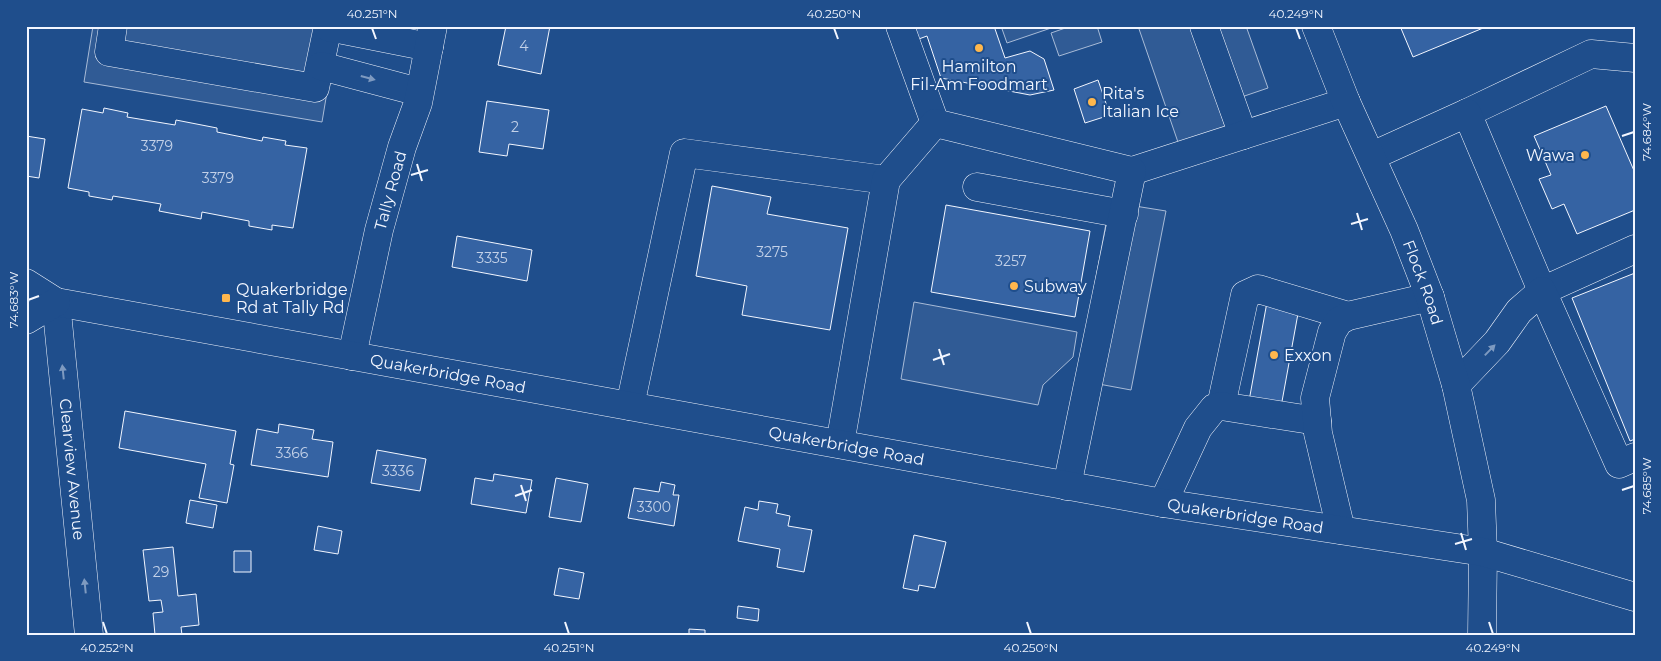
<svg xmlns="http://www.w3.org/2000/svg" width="1661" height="661" viewBox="0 0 1661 661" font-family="Montserrat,sans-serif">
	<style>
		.parking { fill: #305b95; stroke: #a8bbd7 }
		.building { fill: #3563a3; stroke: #f2f6ff }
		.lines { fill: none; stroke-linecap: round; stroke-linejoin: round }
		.minor-casing { stroke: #f2f6ff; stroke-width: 29 }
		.major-casing { stroke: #f2f6ff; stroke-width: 29 }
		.minor { stroke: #1f4e8c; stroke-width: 28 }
		.major { stroke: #1f4e8c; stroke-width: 28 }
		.oneway { fill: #7e9ac0 }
		.ticks { fill: none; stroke: #f2f6ff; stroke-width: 2 }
		.poi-dot { fill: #ffb74d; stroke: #1f4e8c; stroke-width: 2 }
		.labels { text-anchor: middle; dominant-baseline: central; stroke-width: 4; stroke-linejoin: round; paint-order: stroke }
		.number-label { font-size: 14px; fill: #c3d1e8 }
		.poi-label { font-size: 16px; fill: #f2f6ff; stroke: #1f4e8c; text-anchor: start }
		.street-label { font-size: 16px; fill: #f2f6ff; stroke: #1f4e8c }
		.neatline { fill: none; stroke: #f2f6ff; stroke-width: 2 }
		.ticks-label { font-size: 12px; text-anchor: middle; fill: #f2f6ff }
	</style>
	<rect width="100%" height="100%" fill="#1f4e8c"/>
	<path class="parking" d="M93,26H338L322,122L84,82Z
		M1001,26H1057L1007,43Z
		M1071,26H1097L1102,42L1059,56L1051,33Z
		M1138,26H1246L1268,88L1218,105L1227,132L1180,148Z
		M1110,202L1166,211L1131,390L1077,380Z
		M914,302L1077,332L1073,357L1043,385L1038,405L901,379Z"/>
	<path class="building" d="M506,26H550L541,74L498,65Z
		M912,26H994L1005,58L1030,51L1044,59L1054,90L1030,95L941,78L927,36L916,40Z
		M1400,26H1488L1413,57Z
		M1098,80L1110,115L1085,123L1074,89Z
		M487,101L549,110L543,149L509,144L507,156L479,152Z
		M1606,106L1635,173V210L1577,234L1564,204L1552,209L1539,179L1551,175L1534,136Z
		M104,108L128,113L127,117L175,125L176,120L217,128V132L262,141L263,137L286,141L285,145L307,148L293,228L272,225V230L249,226V221L202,212L201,219L159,211L161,204L113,196L112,200L89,196V192L68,188L82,109L103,113Z
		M26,136L45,139L39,178L26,176Z
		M712,186L771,197L767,214L848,228L830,330L742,315L747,286L696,276Z
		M946,205L1090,231L1075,317L931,292Z
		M457,236L532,250L527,281L452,267Z
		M1635,273V439L1630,441L1572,298Z
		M1267,302L1299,308L1281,407L1249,401Z
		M125,411L236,431L230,464L234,465L227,503L199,498L206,464L119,448Z
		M279,424L314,430L312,439L333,442L328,477L251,465L257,429L278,433Z
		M377,450L426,459L420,491L371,483Z
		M494,474L532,480L526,513L471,504L475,478L493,481Z
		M556,478L588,484L581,522L549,517Z
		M661,482L675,485L673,495H679L674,526L628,518L634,488L659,492Z
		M190,500L217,505L213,528L186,523Z
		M759,501L778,504L776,513L790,516L788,526L812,530L804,572L777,567L780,549L738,541L745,507L758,510Z
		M318,526L342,531L338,554L314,550Z
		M914,535L946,542L935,588L919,585L918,591L903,588Z
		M173,547L178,596L196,594L199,625L181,627L182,635H155L153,613L163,612L161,600L149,601L143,550Z
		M234,551H251V572H234Z
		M559,568L584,573L579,599L554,595Z
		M738,606L759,609L758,621L737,618Z
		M689,629L705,630V635H689Z"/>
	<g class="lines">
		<g class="minor-casing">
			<g id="minor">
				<path d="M113,26L109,52L315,88L328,26"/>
				<path d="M900,26L935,123"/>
				<path d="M1204,26L1243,135"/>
				<path d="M328,27L429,47"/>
				<path d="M321,66L419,92"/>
				<path d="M1467,113L1591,54L1635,58"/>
				<path d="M1372,156L1467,113L1542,291L1635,249"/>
				<path d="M1132,171L1346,102"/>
				<path d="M977,187L1124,214"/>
				<path id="s1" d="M56,302L89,635"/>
				<path id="s2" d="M352,356L379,230L402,147L418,103L433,26"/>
				<path d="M1456,385L1497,342L1519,311L1542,291L1619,464L1635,457"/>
				<path d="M630,406L684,153L886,180"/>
				<path d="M1221,406L1245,295L1258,289L1348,316"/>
				<path d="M840,444L886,180L935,123L1132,171L1067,486"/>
				<path d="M1163,503L1198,428L1214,408L1221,406L1317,421"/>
				<path d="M1341,530L1318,433L1315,398L1332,332L1339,321L1348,316L1430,297"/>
			</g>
		</g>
		<g class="major-casing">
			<g id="major">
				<path id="s3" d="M1316,26L1346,102L1404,230L1430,297L1456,385L1481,500L1483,552L1482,635"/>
				<path id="s4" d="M26,283L56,302L1163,503L1483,552L1635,597"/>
				<path d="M26,320L56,302"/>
			</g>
		</g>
		<use href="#minor" class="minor"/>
		<use href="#major" class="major"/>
	</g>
	<defs><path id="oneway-solid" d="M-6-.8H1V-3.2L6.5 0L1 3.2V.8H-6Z" transform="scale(1.25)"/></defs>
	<g class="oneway">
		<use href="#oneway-solid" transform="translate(368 78) rotate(15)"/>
		<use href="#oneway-solid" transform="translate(1490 350) rotate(-46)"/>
		<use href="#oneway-solid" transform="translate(63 372) rotate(-96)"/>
		<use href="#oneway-solid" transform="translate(85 586) rotate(-96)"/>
	</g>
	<path class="ticks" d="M372,28L376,39M834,28L838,39M1296,28L1300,39M1622,136L1634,132M417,164L422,181M411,175L428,170M1357,213L1362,230M1351,224L1368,219M28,300L39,296M939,349L944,365M933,360L950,354M521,485L526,501M1622,490L1634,486M515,496L532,490M1461,533L1466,550M1455,544L1472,539M103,622L107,634M565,622L569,634M1027,622L1031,634M1489,622L1493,634"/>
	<g class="poi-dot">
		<circle cx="979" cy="48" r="5"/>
		<circle cx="1092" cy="102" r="5"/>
		<circle cx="1585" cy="155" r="5"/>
		<circle cx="1014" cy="286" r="5"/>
		<rect x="221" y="293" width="10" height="10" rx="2.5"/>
		<circle cx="1274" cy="355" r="5"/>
	</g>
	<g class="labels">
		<g class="number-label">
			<text x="524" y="46">4</text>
			<text x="515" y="127">2</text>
			<text x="157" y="146">3379</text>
			<text x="218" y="178">3379</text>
			<text x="772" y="252">3275</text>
			<text x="492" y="258">3335</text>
			<text x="1011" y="261">3257</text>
			<text x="292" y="453">3366</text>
			<text x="398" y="471">3336</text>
			<text x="654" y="507">3300</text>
			<text x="161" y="572">29</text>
		</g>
		<g class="poi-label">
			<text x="979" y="66" text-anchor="middle">Hamilton<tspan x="979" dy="18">Fil-Am Foodmart</tspan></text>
			<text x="1102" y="93">Rita's<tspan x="1102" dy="18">Italian Ice</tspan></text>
			<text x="1575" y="155" text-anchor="end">Wawa</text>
			<text x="1024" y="286">Subway</text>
			<text x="236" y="289">Quakerbridge<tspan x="236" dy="18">Rd at Tally Rd</tspan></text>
			<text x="1284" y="355">Exxon</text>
		</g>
		<g class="street-label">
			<text stroke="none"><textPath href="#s2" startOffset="170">Tally Road</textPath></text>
			<text stroke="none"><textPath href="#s3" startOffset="278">Flock Road</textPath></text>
			<text stroke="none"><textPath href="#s4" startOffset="434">Quakerbridge Road</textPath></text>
			<text stroke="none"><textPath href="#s4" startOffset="839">Quakerbridge Road</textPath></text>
			<text stroke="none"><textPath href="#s1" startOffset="168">Clearview Avenue</textPath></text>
			<text stroke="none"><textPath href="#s4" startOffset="1244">Quakerbridge Road</textPath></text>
		</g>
	</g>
	<rect width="1661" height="661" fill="none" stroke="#1f4e8c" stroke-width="55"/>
	<rect x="28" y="28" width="1606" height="606" class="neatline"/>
	<g class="ticks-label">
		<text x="372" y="18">40.251°N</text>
		<text x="834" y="18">40.250°N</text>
		<text x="1296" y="18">40.249°N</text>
		<text transform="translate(1647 132) rotate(-90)" y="4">74.684°W</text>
		<text transform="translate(14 300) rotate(-90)" y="4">74.683°W</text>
		<text transform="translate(1647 486) rotate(-90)" y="4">74.685°W</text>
		<text x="107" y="652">40.252°N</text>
		<text x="569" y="652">40.251°N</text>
		<text x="1031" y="652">40.250°N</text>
		<text x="1493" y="652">40.249°N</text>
	</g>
</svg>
